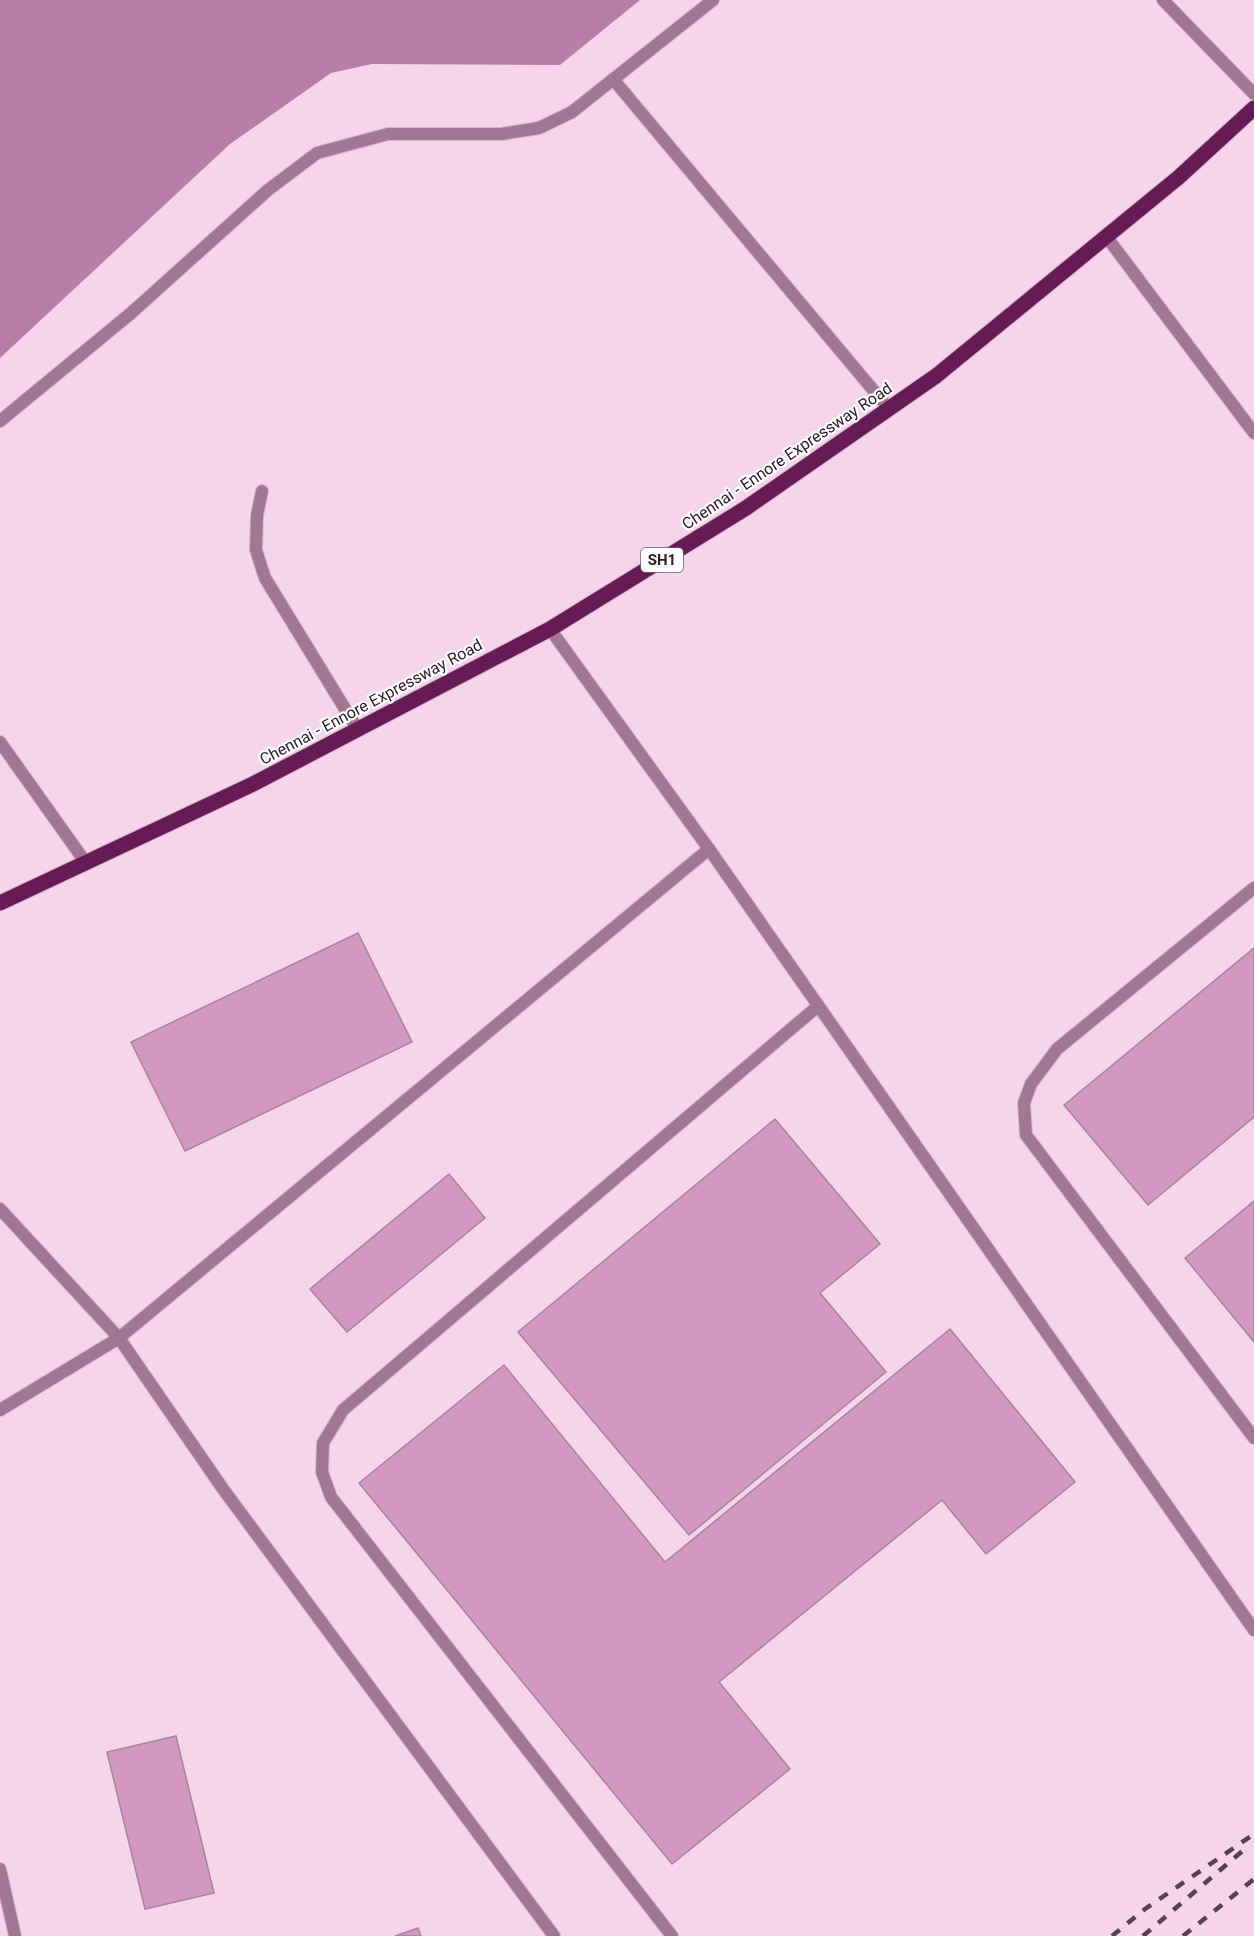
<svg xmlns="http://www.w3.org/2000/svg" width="1254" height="1936" viewBox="0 0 1254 1936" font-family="Roboto,sans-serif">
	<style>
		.water { fill: #b87ea7 }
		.building { fill: #d397c0; stroke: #a5879b; stroke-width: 1.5 }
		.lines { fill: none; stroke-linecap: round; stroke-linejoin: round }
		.service-casing { stroke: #d2b4c8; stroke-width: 14 }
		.minor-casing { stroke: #d2b4c8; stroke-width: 14 }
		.primary-casing { stroke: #d2b4c8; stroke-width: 17 }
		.service { stroke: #a27795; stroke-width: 12 }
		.minor { stroke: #a27795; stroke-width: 12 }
		.primary { stroke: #671b55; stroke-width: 15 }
		.rail { stroke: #54444f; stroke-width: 4.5; stroke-dasharray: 10 10; stroke-linecap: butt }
		.labels { text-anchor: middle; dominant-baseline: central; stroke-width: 4.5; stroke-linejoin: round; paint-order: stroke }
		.shield { fill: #fff; stroke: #6b6368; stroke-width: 1.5 }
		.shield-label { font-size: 15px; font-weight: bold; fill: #2c2028 }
		.street-label { font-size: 16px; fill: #2c2028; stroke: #fff }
	</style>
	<rect width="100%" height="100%" fill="#f6d5eb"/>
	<path class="water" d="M0,0H640L560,65L372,64L331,73L230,144L0,358Z"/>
	<path class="building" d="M358,933L412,1042L185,1151L131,1042Z
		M1254,948V1117L1148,1205L1064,1105Z
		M775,1119L880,1244L820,1293L886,1372L689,1535L518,1332Z
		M449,1174L485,1218L347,1332L310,1289Z
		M1254,1201V1342L1185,1258Z
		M950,1329L1075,1482L986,1554L942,1500L719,1682L790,1769L672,1864L359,1483L504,1365L665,1562Z
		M176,1736L214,1893L145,1909L107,1752Z
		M418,1928L421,1936H395Z"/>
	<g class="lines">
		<g class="service-casing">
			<path id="service" d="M1106,236L1254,433
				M709,849L1254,1630
				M1254,888L1057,1049L1031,1084L1024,1103L1026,1135L1254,1438
				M0,1209L119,1338L0,1410
				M0,1869L15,1936
				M672,1936L331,1497L322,1472L323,1443L343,1410L818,1006"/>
		</g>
		<g class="minor-casing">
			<path id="minor" d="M1163,0L1254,94
				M613,79L889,409
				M0,421L130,314L268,190L317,153L388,134H501L539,128L572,112L713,0
				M262,491L257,515L256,550L265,578L358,730
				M550,629L709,849L119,1338L223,1489L554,1936
				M0,742L86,863"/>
		</g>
		<g class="primary-casing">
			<path id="primary" d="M0,903L253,784L550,629L746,508L936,376L1179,177L1254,108"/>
		</g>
		<use href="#service" class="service"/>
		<use href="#minor" class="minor"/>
		<use href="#primary" class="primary"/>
		<path class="rail" d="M1112,1936L1145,1909L1254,1834
			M1143,1936L1246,1848
			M1183,1936L1254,1879"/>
	</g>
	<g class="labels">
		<rect class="shield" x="641" y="548" width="42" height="24" rx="4.5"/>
		<g class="shield-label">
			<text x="662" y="560">SH1</text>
		</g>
		<g class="street-label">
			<text transform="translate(787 456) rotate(-34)">Chennai - Ennore Expressway Road</text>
			<text transform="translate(371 702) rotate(-28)">Chennai - Ennore Expressway Road</text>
		</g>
	</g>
</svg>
